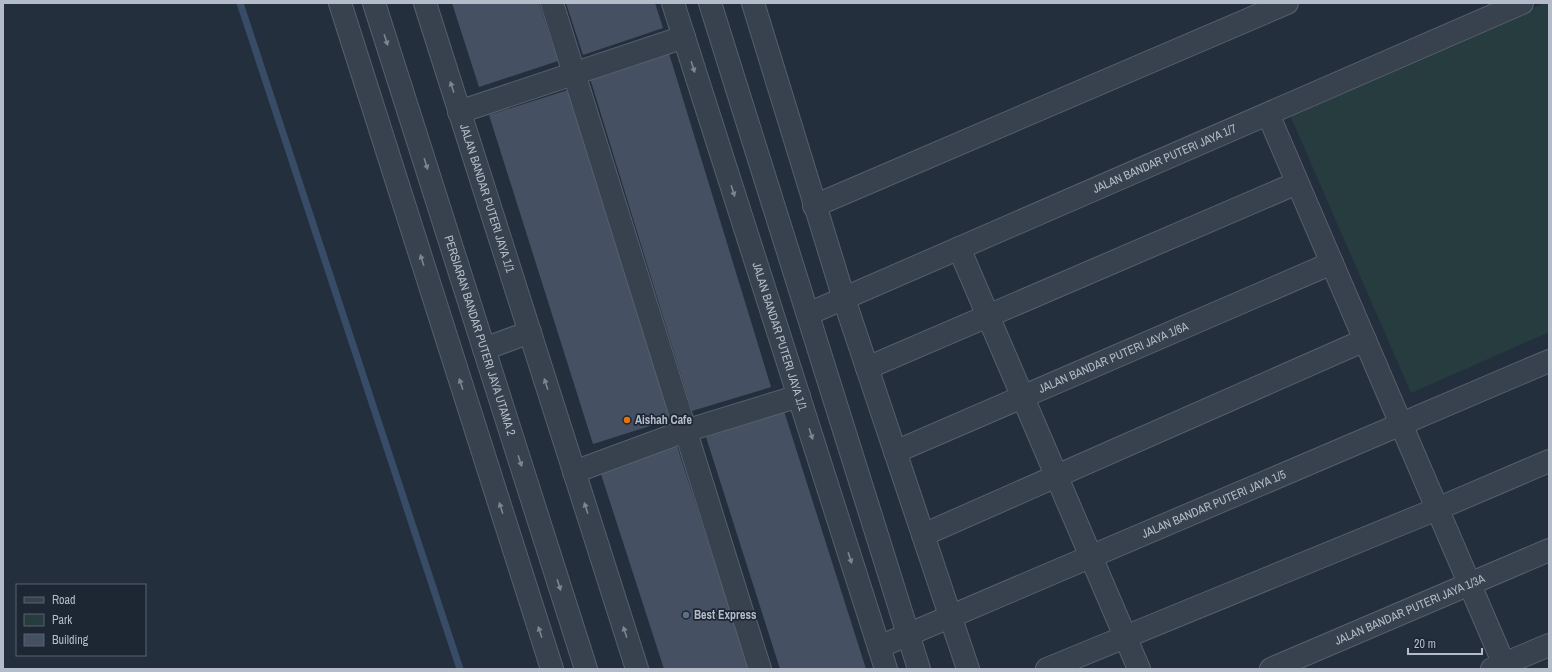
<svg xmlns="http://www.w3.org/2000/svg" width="1552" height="672" viewBox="0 0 1552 672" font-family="'Archivo Narrow',sans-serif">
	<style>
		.green { fill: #263c3f }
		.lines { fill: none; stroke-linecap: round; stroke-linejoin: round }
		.stream { stroke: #394c67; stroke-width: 7 }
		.building { fill: #455162 }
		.minor-casing { stroke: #565f6c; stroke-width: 24 }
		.minor { stroke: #38414e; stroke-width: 22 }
		.oneway { fill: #7c8592 }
		.food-dot { fill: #e8710a; stroke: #1d2633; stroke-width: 1.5 }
		.service-dot { fill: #5c6f8a; stroke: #1d2633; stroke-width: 1.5 }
		.labels { text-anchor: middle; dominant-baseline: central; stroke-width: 3.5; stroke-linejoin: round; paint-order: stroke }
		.street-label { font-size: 12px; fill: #b4bcc9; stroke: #1d2633 }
		.poi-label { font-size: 12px; font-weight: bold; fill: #b4bcc9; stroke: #1d2633; text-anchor: start }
	</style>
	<rect width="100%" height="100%" fill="#242f3e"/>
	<path class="green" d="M1545,3H1549V332L1411,393L1290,115Z"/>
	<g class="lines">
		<path class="stream" d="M240,3L460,669"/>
	</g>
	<path class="building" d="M452,3H539L558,61L479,87Z
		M566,3H655L663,28L583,55Z
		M668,50L771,387L692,411L589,75Z
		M568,90L672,419L593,444L489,115Z
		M784,411L866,669H780L706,437Z
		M676,443L749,669H664L599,468Z"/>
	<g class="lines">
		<g class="minor-casing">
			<g id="minor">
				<path d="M340,3L552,669"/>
				<path id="s1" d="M374,3L586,669"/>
				<path id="s2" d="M425,3L637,669"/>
				<path d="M552,3L760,669"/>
				<path id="s3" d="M673,3L886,669"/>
				<path d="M710,3L919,669"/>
				<path d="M753,3L844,299L968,669"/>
				<path d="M459,112L684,37"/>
				<path d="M1268,114L1506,669"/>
				<path d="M814,206L1287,3"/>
				<path d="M959,248L1139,669"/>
				<path id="s4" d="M808,314L1522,3"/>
				<path d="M484,349L530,332"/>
				<path d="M867,368L1297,183"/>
				<path id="s5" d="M895,452L1332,263"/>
				<path d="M574,472L685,431L799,396"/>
				<path d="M923,535L1365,340"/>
				<path id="s6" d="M879,647L1549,361"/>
				<path d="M1047,669L1437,509L1549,461"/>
				<path id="s7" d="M1271,669L1549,550"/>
				<path d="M1492,669L1549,645"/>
			</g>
		</g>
		<use href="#minor" class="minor"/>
	</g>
	<defs><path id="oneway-solid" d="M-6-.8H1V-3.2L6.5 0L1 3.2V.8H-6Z"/></defs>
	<g class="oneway">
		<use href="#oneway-solid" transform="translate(386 40) rotate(72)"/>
		<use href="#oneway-solid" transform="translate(693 67) rotate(72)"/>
		<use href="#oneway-solid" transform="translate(452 87) rotate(-108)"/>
		<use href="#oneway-solid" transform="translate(426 164) rotate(72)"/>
		<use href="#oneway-solid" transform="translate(733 191) rotate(72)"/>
		<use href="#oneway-solid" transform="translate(422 260) rotate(-108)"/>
		<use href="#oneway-solid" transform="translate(461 384) rotate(-108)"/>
		<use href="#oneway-solid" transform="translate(546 384) rotate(-108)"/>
		<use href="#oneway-solid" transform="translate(811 434) rotate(72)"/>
		<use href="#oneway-solid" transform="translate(520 461) rotate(72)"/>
		<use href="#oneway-solid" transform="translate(501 508) rotate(-108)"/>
		<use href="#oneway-solid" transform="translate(586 508) rotate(-108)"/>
		<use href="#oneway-solid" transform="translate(850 558) rotate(72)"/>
		<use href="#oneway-solid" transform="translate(559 585) rotate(72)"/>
		<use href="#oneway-solid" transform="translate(540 632) rotate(-108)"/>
		<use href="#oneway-solid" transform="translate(625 632) rotate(-108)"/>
	</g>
	<circle class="food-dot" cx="627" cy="420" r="4"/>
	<circle class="service-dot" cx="686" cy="615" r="4"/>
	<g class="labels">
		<g class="street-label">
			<text stroke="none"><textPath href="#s4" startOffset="389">JALAN BANDAR PUTERI JAYA 1/7</textPath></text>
			<text stroke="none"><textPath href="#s2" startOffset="205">JALAN BANDAR PUTERI JAYA 1/1</textPath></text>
			<text stroke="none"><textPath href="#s1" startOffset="349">PERSIARAN BANDAR PUTERI JAYA UTAMA 2</textPath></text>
			<text stroke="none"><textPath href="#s3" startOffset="350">JALAN BANDAR PUTERI JAYA 1/1</textPath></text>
			<text stroke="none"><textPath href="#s5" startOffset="238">JALAN BANDAR PUTERI JAYA 1/6A</textPath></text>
			<text stroke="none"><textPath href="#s6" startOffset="364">JALAN BANDAR PUTERI JAYA 1/5</textPath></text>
			<text stroke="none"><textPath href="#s7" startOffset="151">JALAN BANDAR PUTERI JAYA 1/3A</textPath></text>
		</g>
		<g class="poi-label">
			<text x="635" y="420">Aishah Cafe</text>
			<text x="694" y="615">Best Express</text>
		</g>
	</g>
	<rect width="1552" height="672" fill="none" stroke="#b4bcc9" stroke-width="8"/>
	<rect x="16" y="584" width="130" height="72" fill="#1d2633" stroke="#59626f"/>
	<rect x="24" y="597" width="20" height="6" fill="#38414e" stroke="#59626f"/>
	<text x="52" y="604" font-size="12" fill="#b4bcc9">Road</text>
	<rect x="24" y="614" width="20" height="12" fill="#263c3f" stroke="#59626f"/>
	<text x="52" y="624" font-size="12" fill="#b4bcc9">Park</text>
	<rect x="24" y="634" width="20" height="12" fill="#455162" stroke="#59626f"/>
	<text x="52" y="644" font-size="12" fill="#b4bcc9">Building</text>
	<path d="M1408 648v6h74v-6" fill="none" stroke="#b4bcc9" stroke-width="2"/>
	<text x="1414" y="648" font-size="12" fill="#b4bcc9" stroke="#1d2633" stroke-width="3" paint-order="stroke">20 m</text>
</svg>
